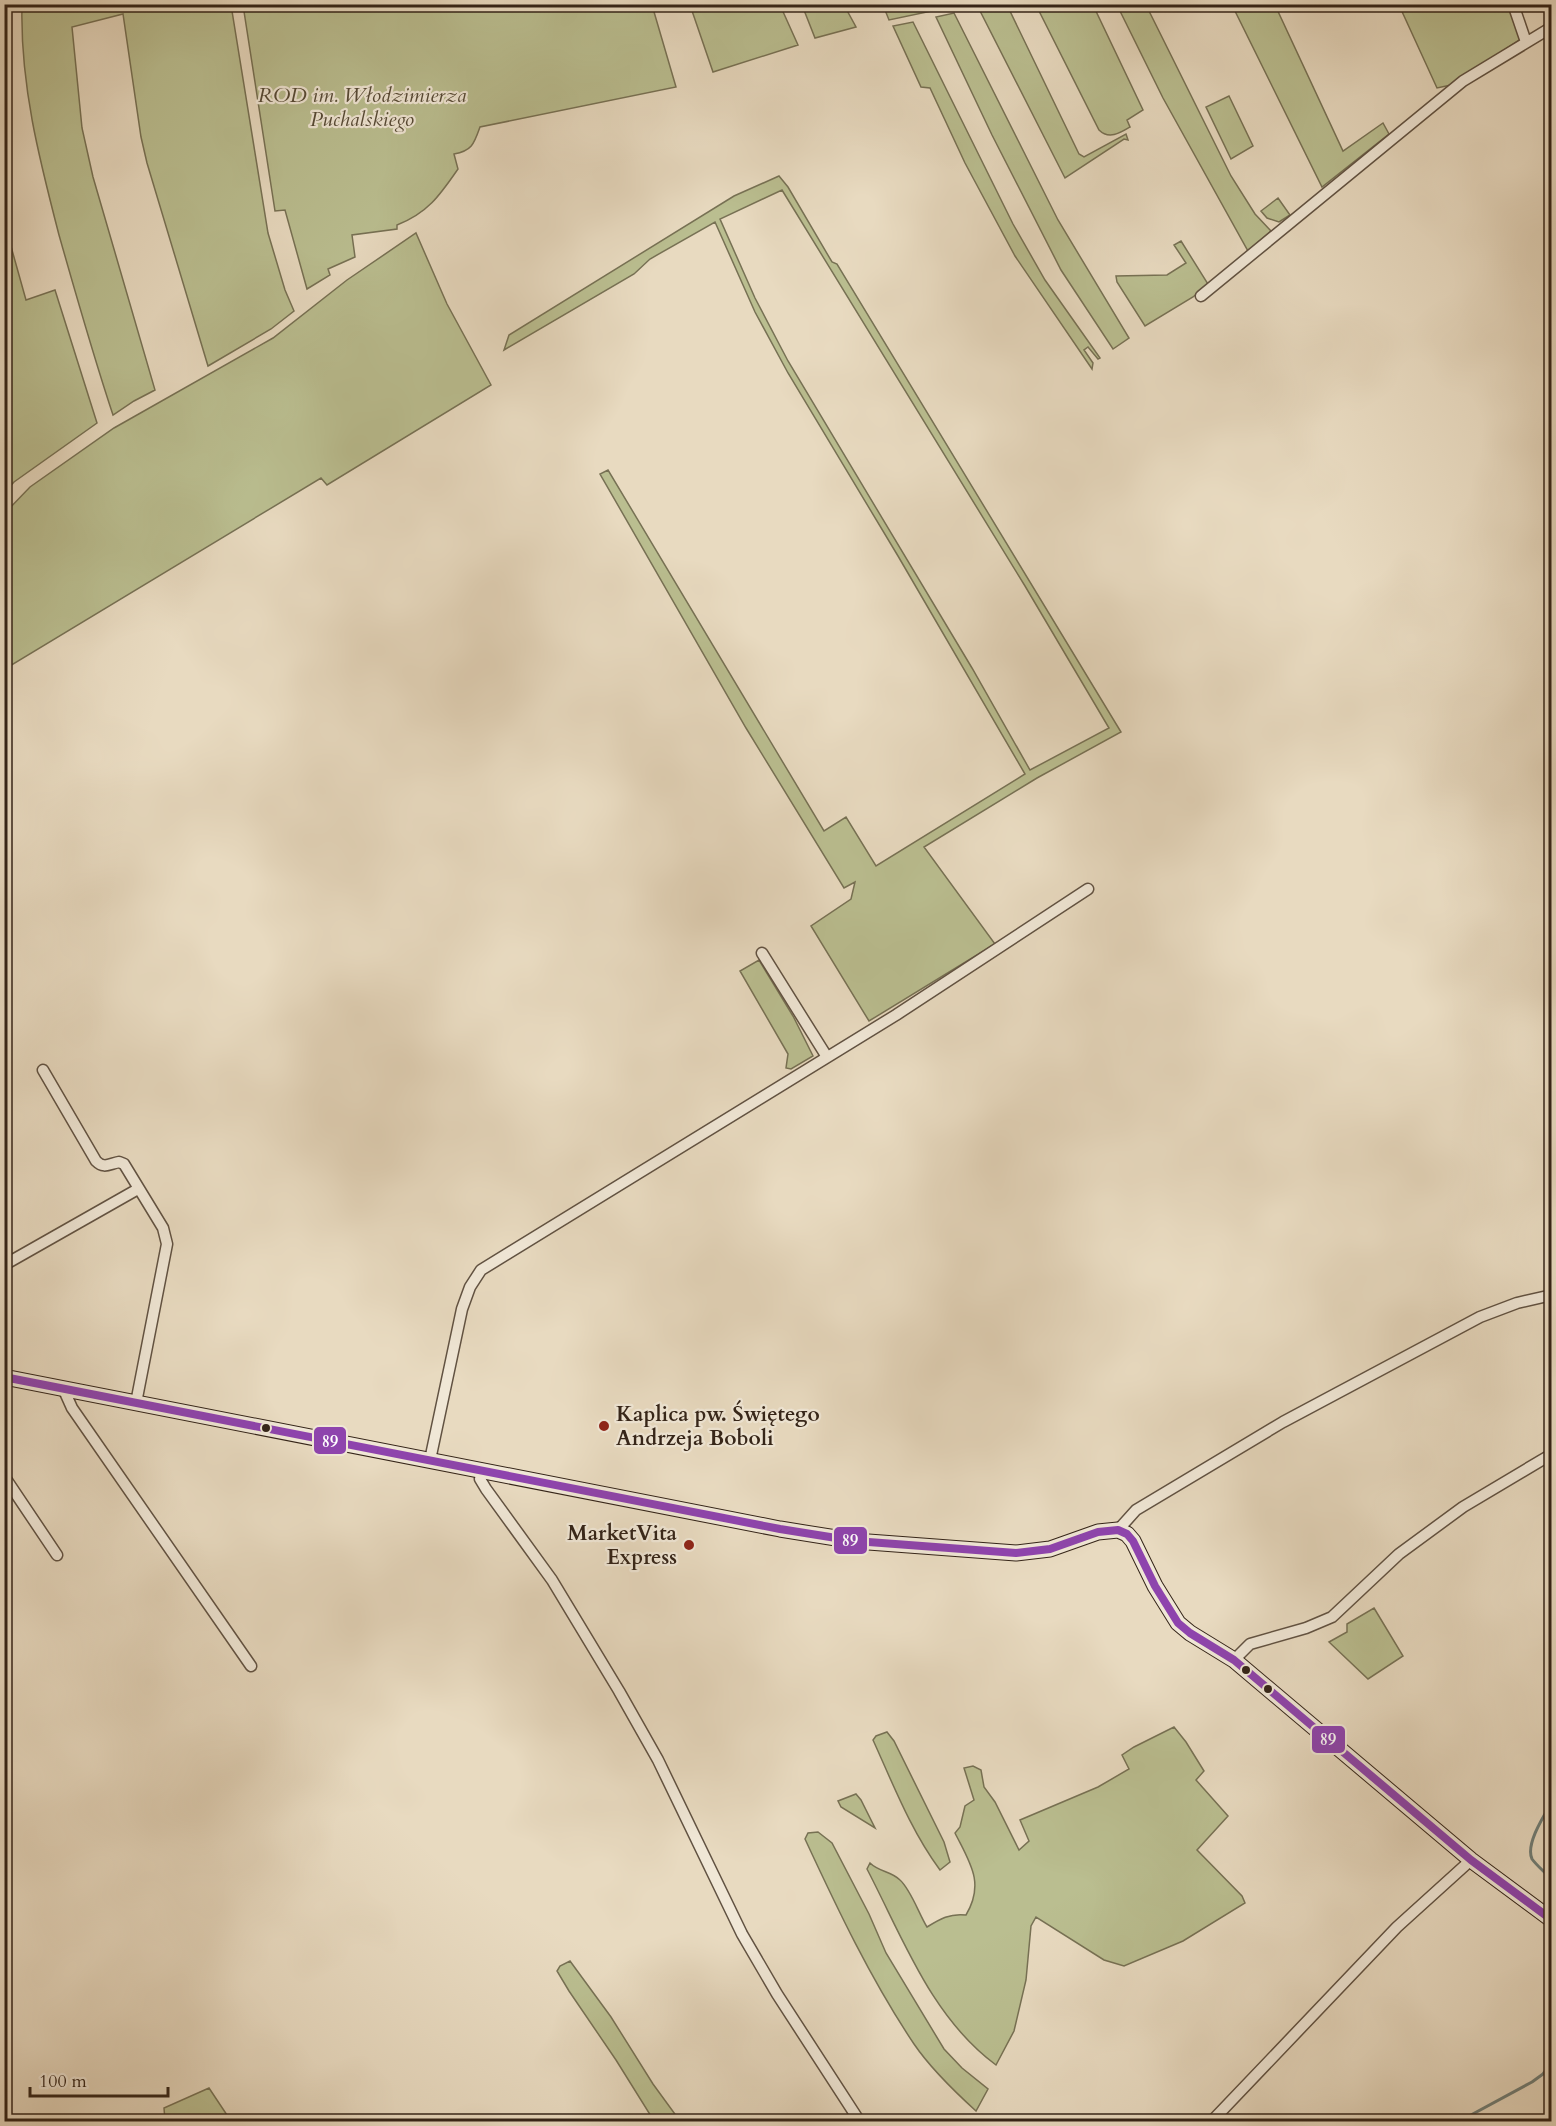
<svg xmlns="http://www.w3.org/2000/svg" width="1556" height="2126" viewBox="0 0 1556 2126" font-family="Cardo,serif">
	<style>
		.green { fill: #babe90; stroke: #777154; stroke-width: 1.5; fill-rule: evenodd }
		.lines { fill: none; stroke-linecap: round; stroke-linejoin: round }
		.stream { stroke: #707e77; stroke-width: 3 }
		.street-casing { stroke: #615242; stroke-width: 13 }
		.secondary-casing { stroke: #342418; stroke-width: 17 }
		.street { stroke: #f0e7d6; stroke-width: 10 }
		.secondary { stroke: #f0e7d6; stroke-width: 15 }
		.bus-1-casing { stroke: #f0e7d6; stroke-width: 12 }
		.bus-1 { stroke: #8e44ad; stroke-width: 8 }
		.poi-dot { fill: #8f2418; stroke: #f0e7d6; stroke-width: 2 }
		.bus-dot { fill: #342418; stroke: #f0e7d6; stroke-width: 2 }
		.labels { text-anchor: middle; dominant-baseline: central; stroke-width: 4.5; stroke-linejoin: round; paint-order: stroke }
		.park-label { font-size: 21px; font-style: italic; fill: #564a36; stroke: #f0e7d6 }
		.poi-label { font-size: 21px; font-weight: bold; fill: #342418; stroke: #f0e7d6; text-anchor: start }
		.line-badge { stroke: #f0e7d6; stroke-width: 2 }
		.badge-label { font-size: 16px; text-anchor: middle; font-weight: bold; fill: #fff }
	</style>
	<rect width="100%" height="100%" fill="#e8dac0"/>
	<filter id="stains"><feTurbulence type="fractalNoise" baseFrequency=".00333" numOctaves="4"/><feColorMatrix values="0 0 0 0 .2 0 0 0 0 .09 0 0 0 0 .02 0 0 0 .5 -.17"/></filter>
	<radialGradient id="worn" r=".72"><stop offset=".6" stop-color="#630" stop-opacity="0"/><stop offset="1" stop-color="#630" stop-opacity=".3"/></radialGradient>
	<path class="green" d="M22,5H231L268,233L285,290L294,311L271,329L208,366L147,163L141,137L123,14L72,27L82,128L93,177L155,390L134,401L113,415C93,355 76,295 59,235C39,158 20,84 22,5Z
		M243,5H652L676,87L480,127C474,144 472,151 454,154L458,169C440,195 428,213 397,225V229L352,235L355,257L328,269L330,275L307,289L285,210L275,211Z
		M690,5H780L798,45L713,72Z
		M802,5H844L856,27L815,38Z
		M950,5L951,7L889,20L883,5Z
		M977,5H1007L1079,154L1084,157L1126,134L1128,140L1124,139L1065,178Z
		M1036,5H1093L1143,110L1127,120L1130,127C1120,133 1109,140 1099,130Z
		M1117,5H1146L1231,176L1255,214L1271,231L1248,251L1163,98Z
		M1232,5H1275L1343,151L1383,123L1389,134L1322,187Z
		M1399,5H1508L1521,39L1451,85L1437,88Z
		M954,13L1058,220L1129,338L1113,349L1061,270L992,135L936,17Z
		M913,22L1013,224L1045,280L1100,358L1098,359L1088,347L1084,350L1093,363L1092,369L1015,256L965,163L930,88L921,87L893,26Z
		M1229,96L1253,146L1231,159L1206,107Z
		M5,118L11,160L5,164H4Z
		M779,176L788,187L832,262L837,264L1121,732L1037,778L924,847L995,944L869,1021L811,926L851,899L855,882L844,888L746,728L600,474L608,470L824,831L846,817L876,866L1025,774L898,556L788,373L755,312L715,222L650,259L634,274L504,350L509,335L734,196ZM782,190L1025,586L1109,728L1030,770L972,668L788,361L755,298L720,219Z
		M1278,198L1290,215L1279,222L1267,218L1261,211Z
		M5,225L26,300L55,290L97,423L14,482L5,492Z
		M416,233L447,304L491,385L327,485L321,478L5,669V513L30,487L114,428L273,338L347,280Z
		M1181,241L1208,284L1193,297L1145,326L1117,282L1116,276L1167,275L1186,263L1174,245Z
		M759,960L793,1016L813,1056L791,1069L786,1068L788,1054L740,971Z
		M1374,1608L1403,1656L1368,1679L1329,1642L1347,1632V1624Z
		M1174,1727L1186,1742L1204,1771L1196,1780L1228,1816L1197,1850L1242,1896L1245,1903L1183,1941L1124,1966L1104,1960L1036,1917L1031,1926L1026,1980L1014,2031L996,2065C931,2017 903,1938 867,1869L870,1863C879,1872 891,1871 900,1880C911,1890 919,1914 927,1927C940,1919 950,1913 966,1915C985,1883 970,1863 955,1833L960,1827L965,1806L974,1800L964,1768L973,1766L981,1770L984,1787L995,1802L1019,1850L1029,1841L1020,1820L1098,1787L1129,1769L1122,1755L1134,1747Z
		M887,1732L894,1741L944,1842L950,1862L940,1870C911,1831 893,1784 873,1740L876,1736Z
		M856,1794L861,1800L875,1828L841,1807L838,1801Z
		M818,1832L832,1843L869,1914L886,1953L944,2049L962,2068L988,2089L976,2111C954,2091 931,2069 914,2044C871,1980 837,1908 805,1839L808,1833Z
		M570,1961L611,2017L653,2084L680,2121H654L616,2060L569,1991L557,1971L560,1966Z
		M209,2088L231,2121H165L164,2108Z"/>
	<g class="lines">
		<path class="stream" d="M1552,1802C1545,1814 1525,1844 1532,1859C1537,1866 1546,1873 1552,1880
			M1458,2122L1532,2082L1543,2074L1552,2062"/>
		<g class="street-casing">
			<path id="street" d="M1513,4L1526,42
				M1201,296L1463,81L1552,27
				M762,953L827,1057
				M43,1070L96,1161C104,1169 109,1164 119,1162L124,1164L163,1228L167,1244L136,1403
				M4,1265L138,1189
				M63,1388L72,1408L251,1666
				M430,1460L462,1309L470,1287L481,1270L896,1015L1088,889
				M482,1470L480,1479L486,1489L552,1580L619,1691L658,1760L742,1934L777,1994L860,2122
				M4,1476L57,1555
				M1118,1530L1136,1510L1283,1422L1480,1317L1517,1303L1552,1295
				M1234,1660L1250,1644L1306,1628L1332,1617L1399,1554L1463,1507L1552,1454
				M1211,2122L1397,1927L1471,1860"/>
		</g>
		<g class="secondary-casing">
			<path id="secondary" d="M4,1377L780,1529L855,1541L1016,1553L1050,1549L1098,1532L1118,1530L1127,1534L1133,1541L1155,1586L1178,1623L1190,1633L1234,1660L1471,1860L1552,1920"/>
		</g>
		<use href="#street" class="street"/>
		<use href="#secondary" class="secondary"/>
		<g class="bus-1-casing">
			<path id="bus-1" d="M4,1377L780,1529L855,1541L1016,1553L1050,1549L1098,1532L1118,1530L1127,1534L1133,1541L1155,1586L1178,1623L1190,1633L1234,1660L1471,1860L1552,1920"/>
		</g>
		<use href="#bus-1" class="bus-1"/>
	</g>
	<g class="poi-dot">
		<circle cx="604" cy="1426" r="6"/>
		<circle cx="689" cy="1545" r="6"/>
	</g>
	<g class="bus-dot">
		<circle cx="266" cy="1428" r="5"/>
		<circle cx="1246" cy="1670" r="5"/>
		<circle cx="1268" cy="1689" r="5"/>
	</g>
	<g class="labels">
		<g class="park-label">
			<text x="362" y="95">ROD im. Włodzimierza<tspan x="362" dy="24">Puchalskiego</tspan></text>
		</g>
		<g class="poi-label">
			<text x="616" y="1414">Kaplica pw. Świętego<tspan x="616" dy="24">Andrzeja Boboli</tspan></text>
			<text x="677" y="1533" text-anchor="end">MarketVita<tspan x="677" dy="24">Express</tspan></text>
		</g>
	</g>
	<g class="line-badge">
		<rect x="313" y="1426" width="34" height="29" rx="6" fill="#8e44ad"/>
		<rect x="833" y="1526" width="35" height="29" rx="6" fill="#8e44ad"/>
		<rect x="1311" y="1725" width="35" height="29" rx="6" fill="#8e44ad"/>
	</g>
	<g class="badge-label">
		<text x="330" y="1447">89</text>
		<text x="850" y="1546">89</text>
		<text x="1328" y="1745">89</text>
	</g>
	<rect width="1556" height="2126" fill="none" stroke="#e8dac0" stroke-width="24"/>
	<rect x="6" y="6" width="1544" height="2114" fill="none" stroke="#342418" stroke-width="3"/>
	<rect x="12" y="12" width="1532" height="2102" fill="none" stroke="#342418" stroke-width="1.5"/>
	<path d="M30 2087v9h138v-9" fill="none" stroke="#342418" stroke-width="3"/>
	<text x="39" y="2087" font-size="18" fill="#342418" stroke="#f0e7d6" stroke-width="4.5" paint-order="stroke">100 m</text>
	<rect width="100%" height="100%" filter="url(#stains)"/>
	<rect width="100%" height="100%" fill="url(#worn)"/>
</svg>
